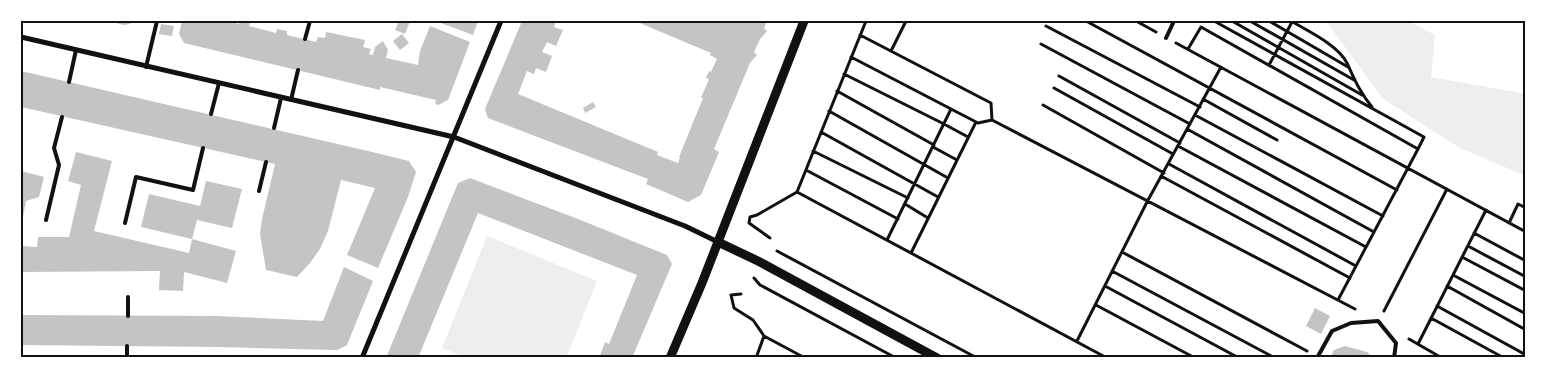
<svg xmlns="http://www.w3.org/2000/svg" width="1547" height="379" viewBox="0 0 1547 379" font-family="'Exo 2',sans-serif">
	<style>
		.green { fill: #eee }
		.building { fill: #c4c4c4 }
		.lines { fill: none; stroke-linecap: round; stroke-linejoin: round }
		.path { stroke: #111; stroke-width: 3 }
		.service { stroke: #111; stroke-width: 4 }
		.minor { stroke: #111; stroke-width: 5 }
		.tertiary { stroke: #111; stroke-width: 9 }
		.neatline { fill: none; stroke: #111; stroke-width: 2 }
	</style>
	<rect width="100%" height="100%" fill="#fff"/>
	<path class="green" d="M1326,21H1408L1435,35L1431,77L1526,94V176L1460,148L1383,99Z
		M487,236L597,281L566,358H467L442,348Z"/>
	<path class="building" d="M108,21H131L130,24L124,25Z
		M182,21H228L239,24V21H246L250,22L249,26L276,33L277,29L287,31V35L316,42L318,37L325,38L326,32L365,40L363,47L371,49L369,54L373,55L375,47L383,41L388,50L386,58L418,65L420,51L430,26L470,42L448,100L438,105L435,104L436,100L380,87V90L184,43L179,34Z
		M399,21H410L405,34L395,30Z
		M442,21H478L473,35L441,23Z
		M522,21H556L554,27L563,30L556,46L547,42L542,52L552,56L546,72L536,68L534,74L527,71L518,94L658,152L657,155L678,163L680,157H679L703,98H701L709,79L706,78L709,71L711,72L717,59L710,55L711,53L635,21H767L764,28L767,31L760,39L754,52L757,55L750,63L714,149L719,152L701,195L688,202L646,184L648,179L488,118L485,109Z
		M161,24L174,26L172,36L159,34Z
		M402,34L409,43L400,50L393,41Z
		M21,71L368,151L409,161L416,172L408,197L378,268L347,255L375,188L341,180L328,231L320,249L310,263L297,277L266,270L260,234L262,219L275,164L21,107Z
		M593,102L596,107L585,113L583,108Z
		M76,152L112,161L94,231L189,253L192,239L236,251L227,283L184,272L183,291L159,290L160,271L21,272V246L37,247L38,237H69L81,185L68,181Z
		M21,171L44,177L39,197L26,201L22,222Z
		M470,178L578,219L667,255L672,264L632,358H599L605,342L609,344L637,275L478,213L418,358H386L458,183Z
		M206,181L242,189L232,228L197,220L192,239L141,227L149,194L200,206Z
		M344,267L373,281L347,345L337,350L217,347L21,345V315L217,316L323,321Z
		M1315,308L1330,316L1321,334L1306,326Z
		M1345,346L1367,352L1373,358H1330L1334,350Z"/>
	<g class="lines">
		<path class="path" d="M1086,21L1397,190
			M1136,21L1156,32
			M1214,21L1424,137L1418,149
			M1232,21L1362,95
			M1250,21L1354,80
			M1269,21L1348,67
			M1291,21C1308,31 1338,45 1347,63C1354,78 1360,93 1372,107
			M1046,26L1200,107
			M1176,43L1526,232
			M1041,44L1190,124
			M1188,49L1201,27L1418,149L1338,300
			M891,51L906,21
			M851,57L978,123L992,120L991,103L860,35
			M1269,65L1292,22
			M844,74L944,124L968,137
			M1059,76L1180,143
			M1054,88L1173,154
			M837,91L934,145
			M1203,99L1277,140
			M1043,105L1164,173
			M829,111L948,178
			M1195,115L1383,216
			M992,120L1355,309
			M1187,129L1374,232
			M821,132L938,197
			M1178,146L1366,247
			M933,147L957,160
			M813,151L908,198
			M1169,164L1356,266
			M806,170L898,219
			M1161,176L1350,278
			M797,192L1107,358
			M905,204L928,218
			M1509,223L1518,204L1526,208
			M1474,233L1526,261
			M770,238L749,223L750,217L757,215L797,192L866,21
			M887,240L951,109
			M1468,246L1526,277
			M777,251L977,358
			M1122,252L1307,351
			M911,253L976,122
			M1462,257L1526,291
			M1112,271L1275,358
			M1453,275L1526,314
			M754,278L760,285L896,358
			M1105,286L1239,358
			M1447,286L1526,330
			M741,294L731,295L734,308L753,320L764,336L805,358
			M1096,305L1195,358
			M1437,306L1526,355
			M1384,311L1447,189
			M1431,318L1504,358
			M1409,339L1442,358
			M1077,341L1147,202L1221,67
			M1418,344L1486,210
			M756,358L764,336"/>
		<path class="service" d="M1166,38L1174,21
			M305,39L310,21
			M146,67L157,21
			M69,82L76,50
			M291,100L298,70
			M211,114L219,83
			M274,128L281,98
			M259,191L266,162
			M46,220L59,165L54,148L62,117
			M125,223L136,177L193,190L203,148
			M128,316V297
			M127,358V346
			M1317,358L1332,331L1351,323L1378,321L1396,343L1394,358"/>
		<path class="minor" d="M21,37L454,137L685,226L718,242
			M362,358L501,21"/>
		<path class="tertiary" d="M718,242L758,261L937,358
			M670,358L702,283L804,21"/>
	</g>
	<rect width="1547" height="379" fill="none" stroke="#ffffff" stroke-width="45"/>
	<rect x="22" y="22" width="1502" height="334" class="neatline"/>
</svg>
